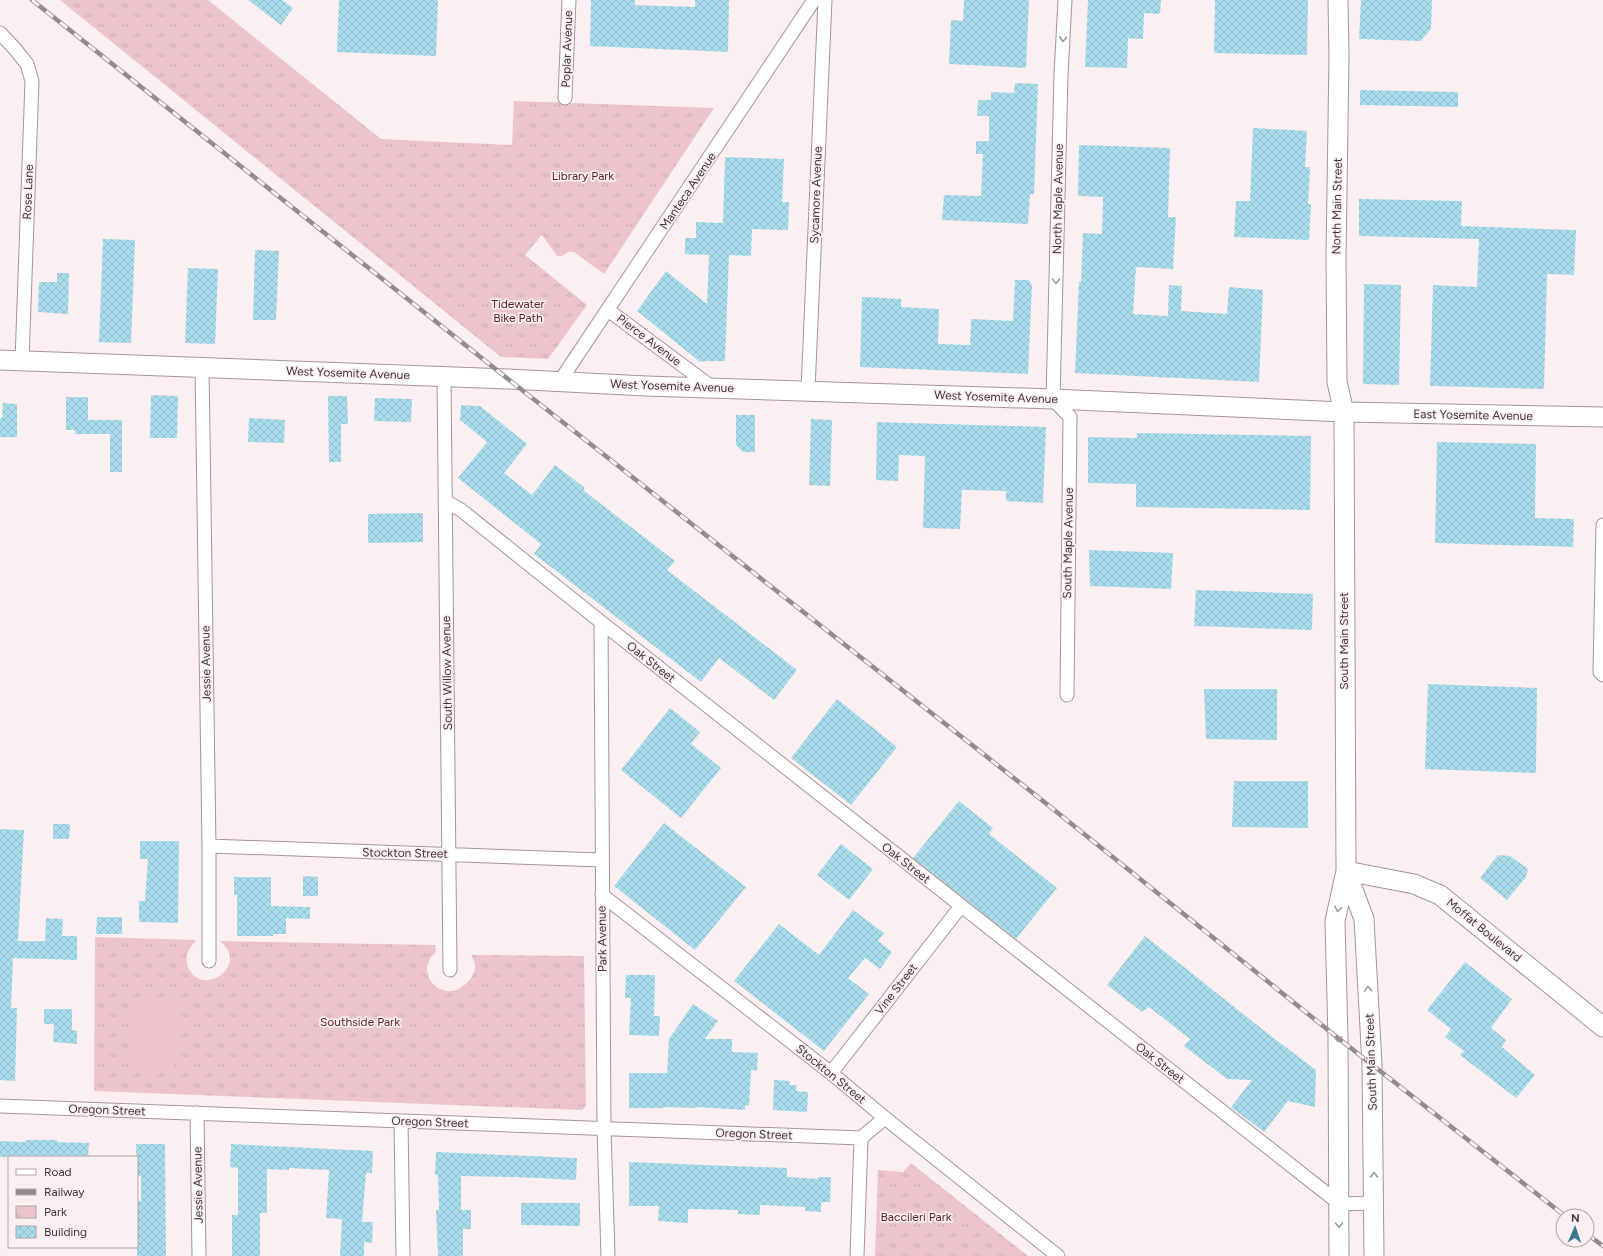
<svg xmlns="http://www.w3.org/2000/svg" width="1603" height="1256" viewBox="0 0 1603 1256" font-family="Figtree,sans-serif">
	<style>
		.park { fill: url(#park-tufts) }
		.pitch { fill: #ecc5cc }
		.building { fill: url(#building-cross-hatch) }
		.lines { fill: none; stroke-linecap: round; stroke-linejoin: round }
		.minor-casing { stroke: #a89497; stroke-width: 15 }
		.secondary-casing { stroke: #a89497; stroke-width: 21 }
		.minor { stroke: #fff; stroke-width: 13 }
		.secondary { stroke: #fff; stroke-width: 19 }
		.rail-casing { stroke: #958a8c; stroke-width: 4.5 }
		.rail { stroke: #fceff1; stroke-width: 3; stroke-dasharray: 9; stroke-linecap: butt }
		.oneway { stroke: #9f9a9c }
		.labels { text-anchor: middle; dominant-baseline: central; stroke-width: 3.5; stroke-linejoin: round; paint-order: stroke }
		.street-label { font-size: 12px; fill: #3f3638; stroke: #fceff1 }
		.park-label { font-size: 12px; fill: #5a1f30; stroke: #fceff1 }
	</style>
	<defs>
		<pattern id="park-tufts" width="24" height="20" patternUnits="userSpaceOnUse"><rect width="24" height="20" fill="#ecc5cc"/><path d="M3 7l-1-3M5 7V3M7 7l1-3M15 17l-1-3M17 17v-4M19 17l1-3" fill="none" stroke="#cbaab0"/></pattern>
		<pattern id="building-cross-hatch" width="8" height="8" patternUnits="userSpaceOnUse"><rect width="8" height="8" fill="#a9dded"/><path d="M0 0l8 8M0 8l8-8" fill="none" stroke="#92becc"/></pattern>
	</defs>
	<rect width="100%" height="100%" fill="#fceff1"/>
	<path class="park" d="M60,0H208L381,139L512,145L514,101L714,108L604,274L574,252H568L562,256H557L542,235L525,255L587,305L548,359L501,357Z
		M95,937L196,940C189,949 184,955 188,967C201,999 251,966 220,941L435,945L436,952C410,974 447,1011 471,978C476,970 476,962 471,955L584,956L586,1106L582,1110L94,1091Z
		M911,1163L1028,1256H875L878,1170L903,1172Z"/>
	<path class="pitch" d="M134,1002L177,1003L175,1068L132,1067Z"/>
	<path class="building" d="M248,0H282L293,8L281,25Z
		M339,0H438L436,56L337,52Z
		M591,0H635V5L695,7V0H729L728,52L590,46Z
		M964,0H1029L1026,68L949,64L951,20L963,21Z
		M1088,0H1161L1160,14L1144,13L1143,39L1128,38L1127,68L1085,67Z
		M1215,0H1308L1307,55L1214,53Z
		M1361,0H1432L1431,29L1421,41L1359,39Z
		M1015,83L1038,84L1034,194H1030L1028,224L942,220L944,195L981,196L983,154H976V141H989V116H977L978,100H991V92L1014,93Z
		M1360,90L1458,92V107L1360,105Z
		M1253,128L1307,131L1305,167H1310L1308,204H1311L1309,240L1234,237L1236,201H1250Z
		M1079,145L1170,148L1168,217H1176L1173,269L1136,267L1133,314L1168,316L1169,285L1182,286L1181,311L1227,314L1229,287L1263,290L1259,382L1075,373L1079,282H1081L1083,233L1102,234L1103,197L1078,196Z
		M725,157L784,159L782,202H789L788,230L752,229L751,256L729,255L725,361H705L700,362L637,311L666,271L707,304L709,255L685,254V238H696V222L723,223Z
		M1359,199L1462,201L1461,226L1576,230L1574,275L1547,274L1544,389L1430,386L1433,285L1477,287L1479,239L1359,236Z
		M103,239L135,240L131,343L99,342Z
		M255,250L279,251L276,320H253Z
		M188,268L218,269L215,344L185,343Z
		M57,273H69L68,314L38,312L39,282H57Z
		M1015,280H1029L1032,285L1028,374L860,367L862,297L901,299V307L939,309L938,344L970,345L971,319L1013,321Z
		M1364,284L1401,285L1399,385L1363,384Z
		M151,395L178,396L177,438H150Z
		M328,396H347L348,424H341V462H329Z
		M66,397H88V420H122V472H110V434H75V430H66Z
		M375,398L412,399L411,422L374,421Z
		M3,403L17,404V437H0V418H2Z
		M461,405L480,406L527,444L504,473L532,495L555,465L585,488L583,490L675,561L667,570L797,670L774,700L719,658L701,682L534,554L541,544L458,478L487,442L460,420Z
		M736,415H755V452H743L736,445Z
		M249,418L285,420L284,443L248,442Z
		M811,419L832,420L830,486L809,485Z
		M877,422L1046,427L1043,503L1006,501V491L962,490L960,529L923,528L925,456L899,455L898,481L876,480Z
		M1137,433L1311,436L1310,510L1136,507V484L1088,483V437L1137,438Z
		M1437,442L1536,444L1535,518L1574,519L1573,547L1435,543Z
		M423,513V542L368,543V514Z
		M1089,550L1173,553L1171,589L1090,586Z
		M1196,590L1313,594L1312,630L1194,626Z
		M1428,684L1537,688L1536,773L1425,769Z
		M1204,689H1277V740L1206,739Z
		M837,699L897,747L851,805L791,758Z
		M670,708L700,732L691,744L721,768L681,818L621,770Z
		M1234,781H1308V828L1232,827Z
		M959,801L993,828L989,834L1057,888L1016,939L913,858Z
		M664,823L746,887L695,950L614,886Z
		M53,824H70L69,839H53Z
		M0,829L24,830L18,941H45L46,918L63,919L62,936H77V960L13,958L11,1008H17L15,1081L0,1080Z
		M140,841H179L178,923L139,922V901H145L148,859H140Z
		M841,844L873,869L849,900L817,875Z
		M1498,855L1510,856L1528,869L1526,877L1507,900L1480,878Z
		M303,876L318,877V896H303Z
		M234,877H271V906L310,907V919L286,918V934H273V936H237V895H234Z
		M853,910L884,933L878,941L892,952L880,969L865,958L848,978L869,994L824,1051L734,981L779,924L819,955Z
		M97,917H122V934H96Z
		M1145,936L1267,1033L1316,1070L1315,1107L1288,1101L1264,1132L1231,1107L1252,1080L1227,1079L1184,1046L1190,1039L1149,1007L1142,1012L1107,985Z
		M1465,962L1512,999L1491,1028L1506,1040L1502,1047L1535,1075L1516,1098L1460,1055L1464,1051L1445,1037L1451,1029L1427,1010Z
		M626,975H655L654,1016H660L659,1036L629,1035L631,998H625Z
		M693,1004L718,1021L705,1039H732V1052L758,1053L757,1071L751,1070L749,1106L745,1105V1110L696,1107V1108L665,1107V1108H629V1073H667L669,1039Z
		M44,1009H72V1030L77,1031V1044L53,1042L54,1024H44Z
		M774,1080L790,1081L789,1085H797L796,1091L808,1092L807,1112L773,1110Z
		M26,1140H57V1142L89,1143L88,1157H0V1141L26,1142Z
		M136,1144H165L166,1256H137V1201H141V1176H137Z
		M231,1144L373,1151L372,1173H366L362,1222H373L372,1243L364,1242V1256H340L342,1219L326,1218L329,1170L289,1168V1170L267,1169V1213H260V1256H232V1215H238V1168L230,1167Z
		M436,1152L577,1158L576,1180L516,1177L461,1176V1210H471V1229H463V1256H438L436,1210H439L438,1175H435Z
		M629,1162L787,1168V1177L818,1179V1177H831L830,1202H821V1212L805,1211V1207L760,1205V1215L738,1214V1210L688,1209V1223L658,1221L659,1206H629Z
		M521,1203H580V1226L521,1225Z"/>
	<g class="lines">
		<g class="minor-casing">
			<path id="minor" d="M1065,0L1061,75L1053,399L1070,417L1067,695
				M0,33L15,49L27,64L32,81L22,361
				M565,98L569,0
				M608,310L713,388
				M202,367L209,846V961
				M444,376L450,970
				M560,381L814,0
				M808,390L825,0
				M445,501L461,510L601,622L1340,1204L1374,1203
				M1603,525L1600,672L1603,675
				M601,622L604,1129L608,1256
				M209,846L602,860
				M602,895L831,1073L885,1118L1058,1256
				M831,1073L961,906
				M0,1106L861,1138
				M197,1113L199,1256
				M401,1121L403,1256
				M857,1256L861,1138L885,1118"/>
		</g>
		<g class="secondary-casing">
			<path id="secondary" d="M1338,0L1339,56L1336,258L1337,382L1344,412L1346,871L1335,921L1338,1038L1339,1256
				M0,360L508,379L646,386L1053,399L1344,412L1603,417
				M1346,871L1364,919L1372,1064L1374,1256
				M1346,871L1414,884L1440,895L1603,1027"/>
		</g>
		<use href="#minor" class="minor"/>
		<use href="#secondary" class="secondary"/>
		<g class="rail-casing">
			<path id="rail" d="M32,0L508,379L1043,801L1338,1038L1565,1216
				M1587,1234L1603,1246"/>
		</g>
		<use href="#rail" class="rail"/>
	</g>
	<defs><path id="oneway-chevron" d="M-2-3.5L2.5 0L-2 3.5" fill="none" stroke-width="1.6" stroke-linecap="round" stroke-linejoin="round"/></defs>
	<g class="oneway">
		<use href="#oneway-chevron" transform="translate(1063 39) rotate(93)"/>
		<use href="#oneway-chevron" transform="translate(1056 281) rotate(92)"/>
		<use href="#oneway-chevron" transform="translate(1338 909) rotate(102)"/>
		<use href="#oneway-chevron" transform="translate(1368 989) rotate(-93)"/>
		<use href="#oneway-chevron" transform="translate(1338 1039) rotate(89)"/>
		<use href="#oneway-chevron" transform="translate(1374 1175) rotate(-90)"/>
		<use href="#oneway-chevron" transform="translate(1339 1225) rotate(91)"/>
	</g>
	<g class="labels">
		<g class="street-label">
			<text transform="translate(567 49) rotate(-88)">Poplar Avenue</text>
			<text transform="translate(688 191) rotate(-56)">Manteca Avenue</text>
			<text transform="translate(28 192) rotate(-88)">Rose Lane</text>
			<text transform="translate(816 195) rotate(-88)">Sycamore Avenue</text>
			<text transform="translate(1058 199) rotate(-89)">North Maple Avenue</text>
			<text transform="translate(1337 206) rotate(-89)">North Main Street</text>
			<text transform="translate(649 340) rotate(37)">Pierce Avenue</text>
			<text transform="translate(348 373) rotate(2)">West Yosemite Avenue</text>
			<text transform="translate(672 386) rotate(2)">West Yosemite Avenue</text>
			<text transform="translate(996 397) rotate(2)">West Yosemite Avenue</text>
			<text transform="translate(1473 415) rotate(1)">East Yosemite Avenue</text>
			<text transform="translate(1068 543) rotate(-89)">South Maple Avenue</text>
			<text transform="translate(1344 641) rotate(-90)">South Main Street</text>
			<text transform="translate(651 662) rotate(38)">Oak Street</text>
			<text transform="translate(206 664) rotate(-91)">Jessie Avenue</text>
			<text transform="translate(447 673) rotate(-91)">South Willow Avenue</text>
			<text transform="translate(405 853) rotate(1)">Stockton Street</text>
			<text transform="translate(906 863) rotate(38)">Oak Street</text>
			<text transform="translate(1484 930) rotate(39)">Moffat Boulevard</text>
			<text transform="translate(602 939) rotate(-91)">Park Avenue</text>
			<text transform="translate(896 989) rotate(-52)">Vine Street</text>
			<text transform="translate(1371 1062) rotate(-92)">South Main Street</text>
			<text transform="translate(1160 1063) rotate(38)">Oak Street</text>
			<text transform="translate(831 1074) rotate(39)">Stockton Street</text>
			<text transform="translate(107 1110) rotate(2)">Oregon Street</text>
			<text transform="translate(430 1122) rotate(2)">Oregon Street</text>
			<text transform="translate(754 1134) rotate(2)">Oregon Street</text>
			<text transform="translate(198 1185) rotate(-91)">Jessie Avenue</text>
		</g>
		<g class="park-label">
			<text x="583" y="176">Library Park</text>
			<text x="518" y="304">Tidewater<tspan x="518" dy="14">Bike Path</tspan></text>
			<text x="360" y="1022">Southside Park</text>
			<text x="916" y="1217">Baccileri Park</text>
		</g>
	</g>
	<rect x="8" y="1156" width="130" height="92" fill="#fceff1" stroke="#b0a5a7"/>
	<rect x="16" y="1169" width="20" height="6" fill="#ffffff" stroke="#b0a5a7"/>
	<text x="44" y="1176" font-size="12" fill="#3f3638">Road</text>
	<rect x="16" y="1189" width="20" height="6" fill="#958a8c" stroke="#b0a5a7"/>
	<text x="44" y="1196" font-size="12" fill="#3f3638">Railway</text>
	<rect x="16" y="1206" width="20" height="12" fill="url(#park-tufts)" stroke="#b0a5a7"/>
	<text x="44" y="1216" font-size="12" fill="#3f3638">Park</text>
	<rect x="16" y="1226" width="20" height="12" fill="url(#building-cross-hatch)" stroke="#b0a5a7"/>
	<text x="44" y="1236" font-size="12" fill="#3f3638">Building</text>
	<g transform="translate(1575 1228) rotate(2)"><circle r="19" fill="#fceff1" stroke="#b0a5a7"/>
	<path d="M0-3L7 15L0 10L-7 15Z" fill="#38798b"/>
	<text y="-6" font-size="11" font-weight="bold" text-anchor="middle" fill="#3f3638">N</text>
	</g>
</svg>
